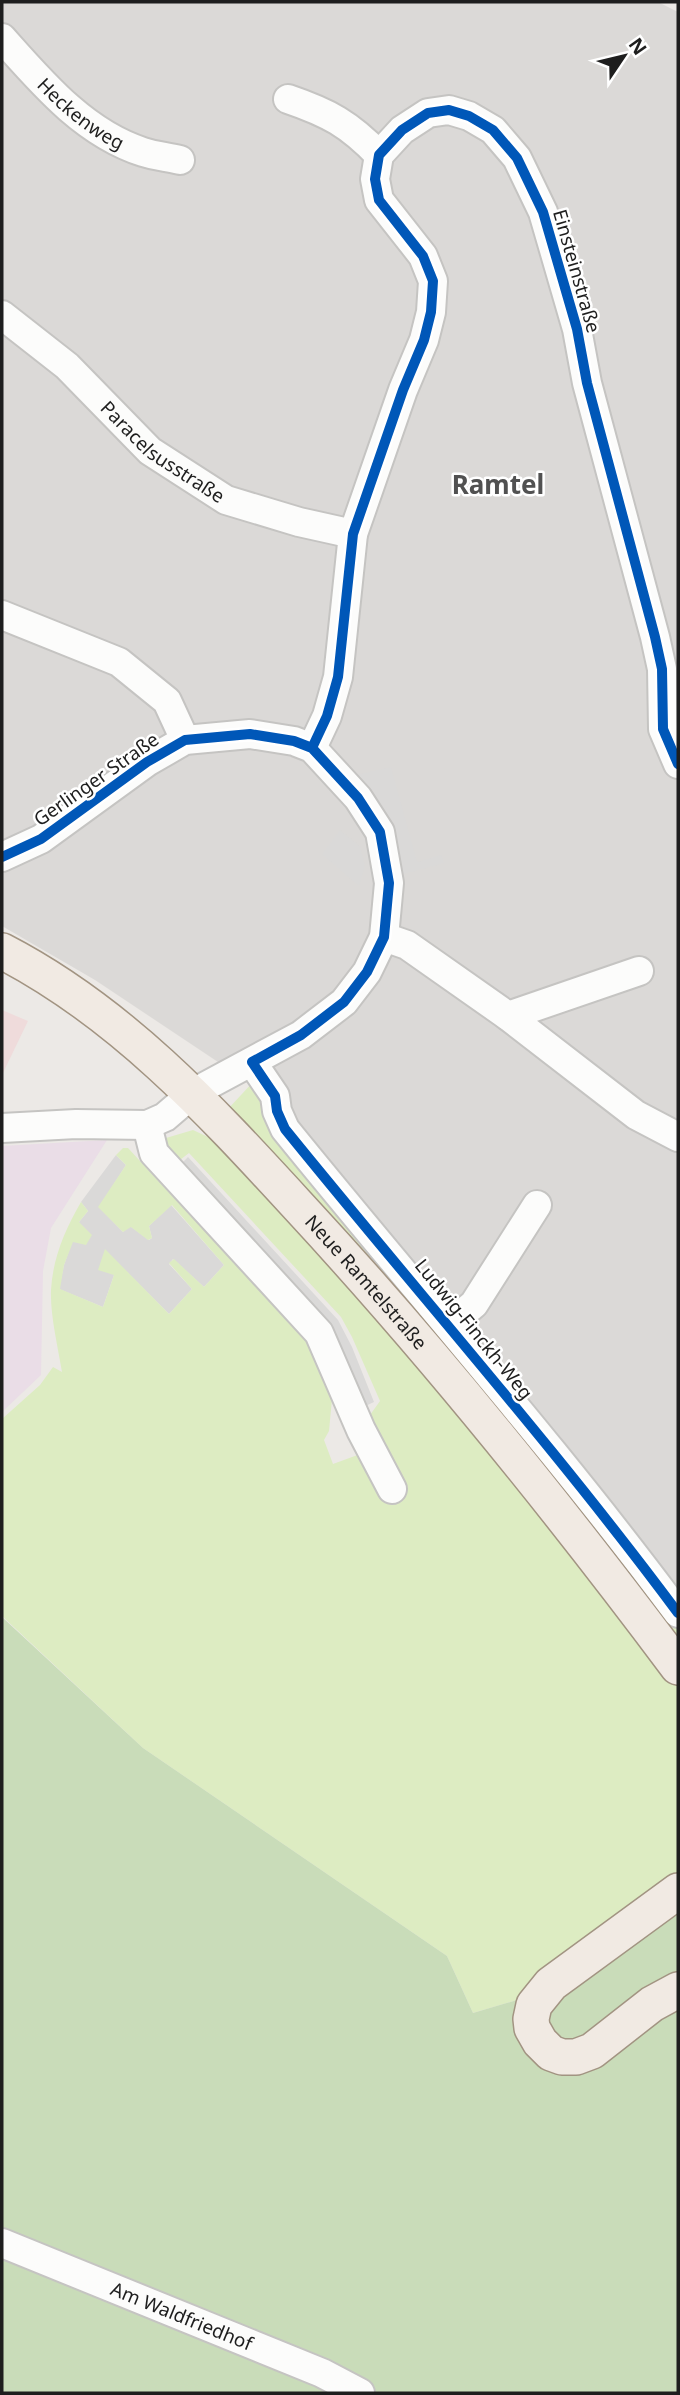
<svg xmlns="http://www.w3.org/2000/svg" width="680" height="2395" viewBox="0 0 680 2395" font-family="'Noto Sans',sans-serif">
	<style>
		.residential { fill: #dbd9d7 }
		.commercial { fill: #efdbdb }
		.industrial { fill: #eadde7 }
		.religious { fill: #dad9d8 }
		.grass { fill: #ddecc2 }
		.forest { fill: #c9dcb9 }
		.lines { fill: none; stroke-linecap: round; stroke-linejoin: round }
		.minor-casing { stroke: #c5c4c2; stroke-width: 32 }
		.major-casing { stroke: #a29482; stroke-width: 38 }
		.minor { stroke: #fcfcfb; stroke-width: 28 }
		.major { stroke: #f1eae3; stroke-width: 35 }
		.cycleway-casing { stroke: #fff; stroke-width: 15 }
		.cycleway { stroke: #0057b8; stroke-width: 10 }
		.labels { text-anchor: middle; dominant-baseline: central; stroke-width: 5; stroke-linejoin: round; paint-order: stroke }
		.street-label { font-size: 19px; fill: #1e1e1e; stroke: #fff }
		.district-label { font-size: 26px; font-weight: bold; fill: #515151; stroke: #fff }
	</style>
	<rect width="100%" height="100%" fill="#ece9e6"/>
	<path class="residential" d="M2,2H658L678,12V1624L254,1081L245,1080L95,980L2,926Z"/>
	<path class="commercial" d="M2,1010L28,1021L2,1075Z"/>
	<path class="industrial" d="M107,1140L51,1228L43,1271L41,1375L2,1412V1146Z"/>
	<path class="religious" d="M391,767L417,862L441,855L444,863L400,875L354,778L356,775Z
		M340,830L360,846L365,866L359,886L322,854Z
		M116,1155L126,1165L99,1207L123,1232L130,1226L149,1240L152,1238L149,1226L171,1205L224,1265L204,1287L173,1259L169,1264L192,1289L169,1314L105,1250L114,1275L103,1307L59,1289L64,1265L79,1222L88,1211L81,1202Z
		M188,1157L338,1320L352,1347L374,1402L361,1408L178,1167Z"/>
	<path class="grass" d="M254,1081L678,1624V1652L228,1109Z
		M193,1130L208,1137L213,1136L373,1303L645,1639L678,1684V1875L522,1993L517,2000L473,2013L447,1956L143,1748L2,1616V1419L40,1385L53,1367L62,1372C58,1347 50,1315 51,1290C53,1257 65,1230 81,1202L88,1211L79,1222L92,1235L86,1245L73,1242L64,1265L60,1289L103,1307L114,1275L98,1270L105,1249L169,1314L192,1289L169,1263L174,1259L204,1287L224,1265L172,1205L149,1226L152,1238L148,1240L131,1227L123,1232L98,1207L126,1165L116,1155L123,1148H128L307,1342L332,1399L329,1431L324,1440L333,1464L363,1453L401,1486L370,1415L380,1401L352,1337L341,1317L189,1153L176,1163L164,1144L166,1138Z"/>
	<path class="forest" d="M2,1617L143,1748L447,1956L473,2013L517,2000L553,2008L557,1999L678,1905V2393H2Z"/>
	<g class="lines">
		<g class="minor-casing">
			<g id="minor">
				<path id="s1" d="M2,38C42,83 84,133 143,152C155,156 168,157 180,160"/>
				<path d="M288,99C329,113 349,124 379,155"/>
				<path id="s2" d="M2,315L67,366L150,451L226,500L299,522L353,534"/>
				<path d="M2,615L119,662L167,701L185,740"/>
				<path d="M312,748L327,716L338,677L353,534L403,390L424,340L431,312L433,281L423,256L379,200L375,179L379,155L402,130L428,113L449,110L469,116L493,130L517,158L543,212L577,329L587,383L655,637L662,669L663,729L678,764"/>
				<path d="M2,857L41,839L147,762L185,740L250,734L294,741L312,748L358,798L380,832L389,883L384,937L367,972L344,1002L301,1035L193,1093L165,1117L147,1125L76,1124L2,1128"/>
				<path d="M384,937L407,945L508,1016L636,1115L678,1137"/>
				<path d="M508,1016L639,971"/>
				<path d="M252,1062L275,1096L277,1111L285,1129C416,1291 554,1446 678,1613"/>
				<path d="M147,1125L154,1153L319,1333L361,1430L392,1489"/>
				<path d="M449,1325L474,1304L537,1205"/>
				<path id="s3" d="M2,2243L322,2373L360,2393"/>
			</g>
		</g>
		<g class="major-casing">
			<g id="major">
				<path id="s4" d="M2,951C122,1013 211,1111 301,1209C436,1355 559,1508 678,1667"/>
				<path d="M678,1891L551,1984L534,2005L531,2019L532,2028L540,2042L551,2053L562,2057H576L592,2051L652,2004L678,1990"/>
			</g>
		</g>
		<use href="#minor" class="minor"/>
		<use href="#major" class="major"/>
		<g class="cycleway-casing">
			<path id="cycleway" d="M312,748L327,716L338,677L353,534L403,390L424,340L431,312L433,281L423,256L379,200L375,179L379,155L402,130L428,113L449,110L469,116L493,130L517,158L543,212L577,329L587,383L655,637L662,669L663,729L678,764
				M2,857L41,839L147,762L185,740L250,734L294,741L312,748L358,798L380,832L389,883L384,937L367,972L344,1002L301,1035L252,1062L275,1096L277,1111L285,1129C416,1291 554,1446 678,1613"/>
		</g>
		<use href="#cycleway" class="cycleway"/>
	</g>
	<g class="labels">
		<g class="street-label">
			<text stroke="none"><textPath href="#s1" startOffset="110">Heckenweg</textPath></text>
			<text transform="translate(577 271) rotate(74)">Einsteinstraße</text>
			<text stroke="none"><textPath href="#s2" startOffset="212">Paracelsusstraße</textPath></text>
			<text transform="translate(96 779) rotate(-35)">Gerlinger Straße</text>
			<text stroke="none"><textPath href="#s4" startOffset="495">Neue Ramtelstraße</textPath></text>
			<text transform="translate(474 1329) rotate(51)">Ludwig-Finckh-Weg</text>
			<text stroke="none"><textPath href="#s3" startOffset="194">Am Waldfriedhof</textPath></text>
		</g>
		<g class="district-label">
			<text x="498" y="484">Ramtel</text>
		</g>
	</g>
	<rect width="680" height="2395" fill="none" stroke="#1e1e1e" stroke-width="7"/>
	<g transform="translate(624 56) rotate(55)" stroke="#ffffff" stroke-width="5" paint-order="stroke">
	<path d="M0-5L12 26L0 18L-12 26Z" fill="#1e1e1e"/>
	<text y="-10" font-size="19" font-weight="bold" text-anchor="middle" fill="#1e1e1e">N</text>
	</g>
</svg>
